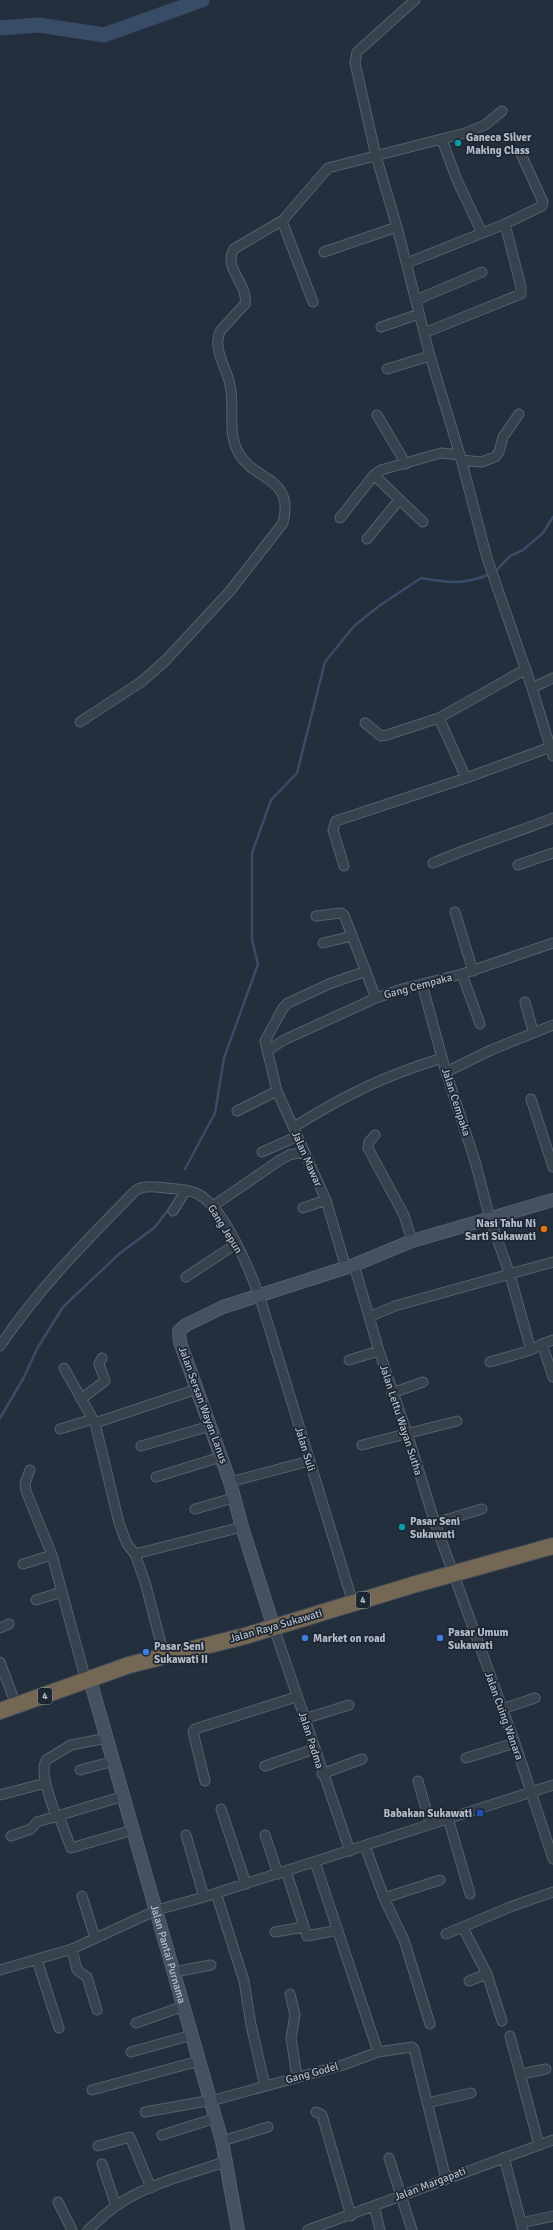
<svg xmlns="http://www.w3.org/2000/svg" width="553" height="2230" viewBox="0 0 553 2230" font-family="Signika,sans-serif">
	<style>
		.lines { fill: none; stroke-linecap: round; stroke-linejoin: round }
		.stream { stroke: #394c67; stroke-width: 2.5 }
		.river { stroke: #394c67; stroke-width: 15 }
		.street-casing { stroke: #565f6c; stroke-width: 11 }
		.secondary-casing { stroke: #565f6c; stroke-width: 14 }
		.highway-casing { stroke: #434c59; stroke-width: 18 }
		.street { stroke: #38414e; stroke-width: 9 }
		.secondary { stroke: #465061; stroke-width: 12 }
		.highway { stroke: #746855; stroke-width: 16 }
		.culture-dot { fill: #0f9aa8; stroke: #1d2633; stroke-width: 1.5 }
		.food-dot { fill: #e8710a; stroke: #1d2633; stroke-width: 1.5 }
		.shop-dot { fill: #3f7fe0; stroke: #1d2633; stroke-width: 1.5 }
		.transit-dot { fill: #1a4fb4; stroke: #1d2633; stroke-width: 1.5 }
		.labels { text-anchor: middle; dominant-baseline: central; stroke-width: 3.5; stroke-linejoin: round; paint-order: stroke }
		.shield { fill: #1d2633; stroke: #878f9c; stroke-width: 1 }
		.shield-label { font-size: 10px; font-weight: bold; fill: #b4bcc9 }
		.poi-label { font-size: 11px; font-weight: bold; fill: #b4bcc9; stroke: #1d2633; text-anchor: start }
		.street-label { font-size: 11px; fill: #b4bcc9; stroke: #1d2633 }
	</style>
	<rect width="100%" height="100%" fill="#242f3e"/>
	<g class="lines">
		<path class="stream" d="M495,572L510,556L523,550L543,533L553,517
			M185,1169L215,1113L224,1058L258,964L252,940V853L271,800L297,773L325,662L354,626L379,606L421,578C449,583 463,585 490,574
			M0,1418L23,1379L38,1347L63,1307L119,1254L155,1227L172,1205"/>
		<path class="river" d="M0,28L39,25L104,35L202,0"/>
		<g class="street-casing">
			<path id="street" d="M415,0L357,52L355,63L376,156L397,227L430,356L460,455L487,558L532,688L553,756
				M442,140L457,180L482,233
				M282,221L313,302
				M324,252L397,227
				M407,263L505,224L542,206L543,202L521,154
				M416,300L482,272
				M381,327L419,314
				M424,333L521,294V287L505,224
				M387,369L430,356
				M377,415L406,464
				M462,460L481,462L495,457L499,452L503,437L519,414
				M340,518L374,475
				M423,522L374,475L381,470L441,453L460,455
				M367,539L399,500
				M532,688L553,678
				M439,718L466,778
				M80,722L141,682L165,661L230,591L283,523C295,476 254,482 238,452C227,431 235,407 230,385C227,368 211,347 221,330L245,304C249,285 222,267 234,249L283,220L328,168L465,133L485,125L502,111
				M365,723L381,736L387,735L439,718L526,669
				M433,863C472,846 513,834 553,818
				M518,865L553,853
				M344,866L333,830L336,821L466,778L551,747
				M455,912L473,971
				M316,916L341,913L344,915L376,998
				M323,943L352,936
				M462,974L480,1024
				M422,984L446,1072L475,1161L490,1219L510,1275L531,1350
				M525,1002L533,1031
				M267,1051L284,1040L376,998L402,989L462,974L553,943
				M446,1072L491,1050L553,1025
				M531,1099L553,1167
				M237,1111L277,1091
				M294,1127C345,1095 384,1076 442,1058
				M375,1135L369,1142L368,1148L404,1215L412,1241
				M262,1152L296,1137
				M213,1206L280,1160L289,1155L303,1152
				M303,1208L326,1200
				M173,1211L186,1190
				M354,1265L379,1351L407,1433L435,1523L515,1743L553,1859
				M346,1268L326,1200L277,1091L265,1041L283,1008L288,1003L329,984L366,971
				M186,1277L236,1244
				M369,1317L395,1306L553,1262
				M542,1344L553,1377
				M0,1346C38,1289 88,1239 136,1190C145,1185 155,1187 166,1188C177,1189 189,1189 198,1194C225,1208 251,1273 261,1301L353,1603
				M349,1360L379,1351
				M490,1362L531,1350L542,1344L553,1340
				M64,1368L95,1423L119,1523L127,1544L135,1554L145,1582L164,1655
				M392,1393L423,1382
				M81,1399L105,1381L99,1364L102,1358
				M95,1423L197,1389
				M60,1429L93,1419
				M362,1445L457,1421
				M141,1446L210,1426
				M30,1470L25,1483L26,1491L52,1555L86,1681
				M156,1477L221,1457
				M230,1482L309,1461
				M195,1509L233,1498
				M435,1523L482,1509
				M135,1554L242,1527
				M23,1564L52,1555
				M36,1600L62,1592
				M0,1628L9,1624
				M274,1628L350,1851
				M0,1662L16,1705
				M502,1709L535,1698
				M304,1719L349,1705
				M107,1738L71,1745L46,1760C39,1773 52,1803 56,1816L60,1819L71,1848L133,1830
				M466,1758L515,1743
				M265,1766L314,1749
				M80,1770L114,1761
				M322,1774L362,1759
				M205,1781L193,1732L195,1729L296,1697
				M418,1781L430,1823
				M0,1795L46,1783
				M221,1809L246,1884
				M448,1818L470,1894
				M186,1835L204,1897
				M265,1835L278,1874
				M11,1836L31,1829L37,1822L124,1796
				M365,1846L384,1898L404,1940L430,2024
				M315,1862L378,2052
				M286,1871L307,1936L338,1930
				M216,1893L244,1981L251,2025L265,2086
				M82,1896L95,1938
				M384,1898L440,1880
				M463,1928L487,1974L469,1981
				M275,1932L303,1927
				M446,1934L510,1907L553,1892
				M72,1949L77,1970L87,1977L97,2010
				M37,1960L59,2028
				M0,1970L72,1949L157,1910L204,1897L553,1785
				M174,1972L211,1965
				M487,1974L502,2021
				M290,1994L295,2015L291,2038L297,2077
				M136,2023L184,2006
				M510,2036L539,2145
				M131,2052L192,2035
				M521,2074L546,2069
				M92,2090L199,2061
				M427,2103L471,2093
				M145,2112L218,2099L343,2065L378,2052L412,2047L414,2049L446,2179
				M316,2112L322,2115L351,2216
				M162,2135L216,2118
				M222,2141L268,2127
				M98,2146L130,2137L151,2188
				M504,2157L523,2230
				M389,2158L412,2230
				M102,2164L116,2206
				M58,2202L72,2230
				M374,2206L380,2230
				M521,2223L553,2216
				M88,2230C97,2222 106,2213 116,2206C148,2183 191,2174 227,2161
				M308,2230L553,2140"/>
		</g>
		<g class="secondary-casing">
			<g id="secondary">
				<path d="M274,1628L242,1527L230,1482L180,1342L179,1331L186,1325L223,1307L354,1265L412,1241L553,1200"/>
				<path id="s1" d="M90,1680L222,2141L238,2230"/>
			</g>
		</g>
		<g class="highway-casing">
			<path id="highway" d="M0,1711L129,1665L245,1636L416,1584L553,1546"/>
		</g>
		<use href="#street" class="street"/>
		<use href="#secondary" class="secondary"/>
		<use href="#highway" class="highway"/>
	</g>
	<g class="culture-dot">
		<circle cx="458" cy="143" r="4"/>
		<circle cx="402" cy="1527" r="4"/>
	</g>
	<circle class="food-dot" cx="544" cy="1229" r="4"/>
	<g class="shop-dot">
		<circle cx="305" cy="1638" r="4"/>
		<circle cx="440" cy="1638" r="4"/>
		<circle cx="146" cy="1652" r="4"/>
	</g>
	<rect class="transit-dot" x="476" y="1809" width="8" height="8" rx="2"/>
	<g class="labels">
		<g class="shield">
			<rect x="356" y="1592" width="14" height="16" rx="3"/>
			<rect x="38" y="1688" width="14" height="16" rx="3"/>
		</g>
		<g class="shield-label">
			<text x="363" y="1600">4</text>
			<text x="45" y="1696">4</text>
		</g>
		<g class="poi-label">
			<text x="466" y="137">Ganeca Silver<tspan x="466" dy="13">Making Class</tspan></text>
			<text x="536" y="1223" text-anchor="end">Nasi Tahu Ni<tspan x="536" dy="13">Sarti Sukawati</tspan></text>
			<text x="410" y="1521">Pasar Seni<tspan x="410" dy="13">Sukawati</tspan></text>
			<text x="448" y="1632">Pasar Umum<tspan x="448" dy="13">Sukawati</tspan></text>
			<text x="313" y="1638">Market on road</text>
			<text x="154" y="1646">Pasar Seni<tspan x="154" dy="13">Sukawati II</tspan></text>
			<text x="472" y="1813" text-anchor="end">Babakan Sukawati</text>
		</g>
		<g class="street-label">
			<text transform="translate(418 986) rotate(-15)">Gang Cempaka</text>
			<text transform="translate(456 1102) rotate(72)">Jalan Cempaka</text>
			<text transform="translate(307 1159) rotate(66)">Jalan Mawar</text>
			<text transform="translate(225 1229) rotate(58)">Gang Jepun</text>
			<text transform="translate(203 1405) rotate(70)">Jalan Sersan Wayan Lanus</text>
			<text transform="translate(401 1420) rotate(72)">Jalan Lettu Wayan Sutha</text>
			<text transform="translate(305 1449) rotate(73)">Jalan Suli</text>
			<text transform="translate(276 1626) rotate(-16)">Jalan Raya Sukawati</text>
			<text transform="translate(504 1716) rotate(70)">Jalan Cuing Wanara</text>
			<text transform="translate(311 1740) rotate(72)">Jalan Padma</text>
			<text stroke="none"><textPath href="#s1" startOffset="285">Jalan Pantai Purnama</textPath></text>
			<text transform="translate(312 2073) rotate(-15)">Gang Godel</text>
			<text transform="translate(430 2184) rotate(-21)">Jalan Margapati</text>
		</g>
	</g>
</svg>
